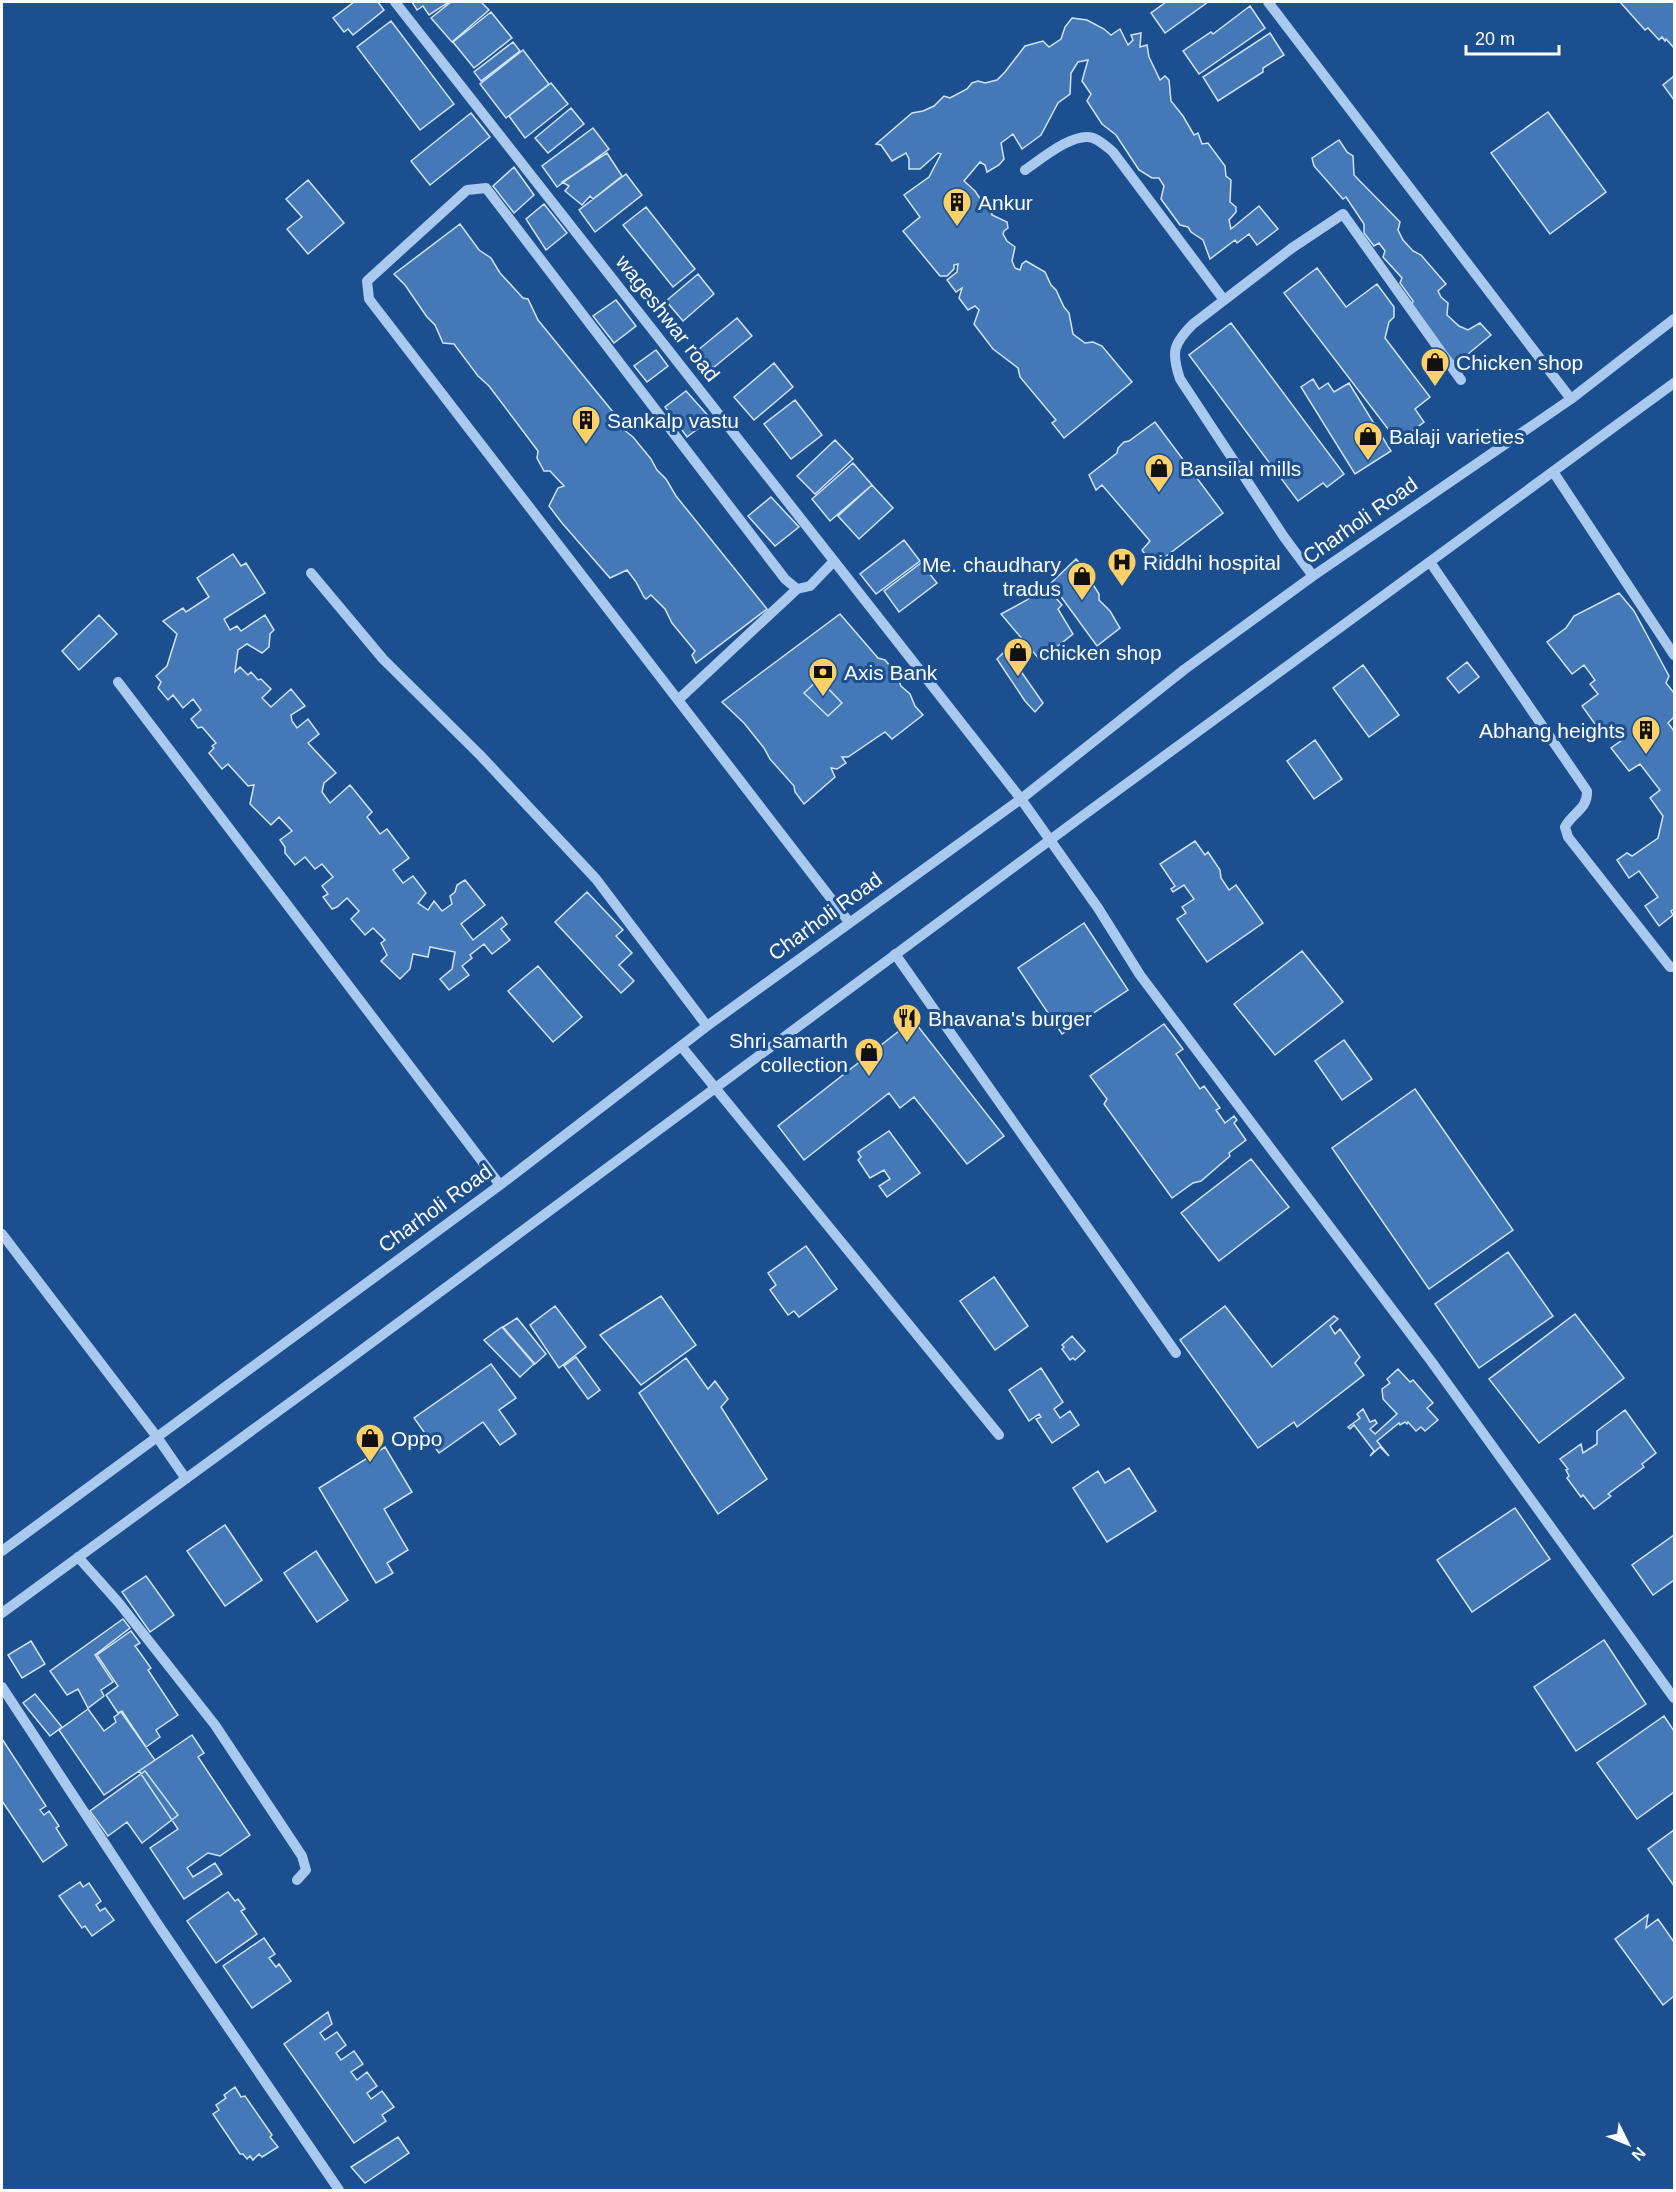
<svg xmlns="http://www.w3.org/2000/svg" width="1676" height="2192" viewBox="0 0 1676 2192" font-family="Helvetica,sans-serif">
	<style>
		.building { fill: #4478b7; stroke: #cfe3fa; stroke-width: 1.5 }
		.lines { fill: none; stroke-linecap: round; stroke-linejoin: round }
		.minor { stroke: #a9c9ee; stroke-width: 10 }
		.labels { text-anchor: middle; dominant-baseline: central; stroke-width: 6; stroke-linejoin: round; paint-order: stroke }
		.poi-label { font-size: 21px; fill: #fff; stroke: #1b4f8f; text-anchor: start }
		.street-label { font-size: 21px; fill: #fff; stroke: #1b4f8f }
	</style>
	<rect width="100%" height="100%" fill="#1b4f8f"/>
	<path class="building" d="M354,2H378L384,10L353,35L348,29L344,32L333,18Z
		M412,2H449L429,15L423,6L417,10Z
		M451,2H481L489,10L452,42L431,18Z
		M1166,2H1208L1165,33L1151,13Z
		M1620,2H1674V48L1666,39L1665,41L1662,37L1659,40L1648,28L1645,30Z
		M1250,6L1265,28L1199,74L1183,51L1211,32L1213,34Z
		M491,12L512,38L474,68L453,42Z
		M1072,18L1087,20L1104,29L1111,35L1120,29L1128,45L1133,40L1131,35L1141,33L1140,47L1147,45L1149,57L1160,80L1165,76L1169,80L1171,101L1183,116L1194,135L1198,133L1202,144L1208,143L1225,166L1226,176L1231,180L1230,202L1236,207V212L1229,220L1231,229L1259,206L1278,229L1257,245L1249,234L1237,243L1235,240L1210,259L1203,240L1191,232L1188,227L1180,225L1161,199L1164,186L1159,178H1152L1139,170L1116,135L1102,124L1087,101L1091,94L1082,81L1088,60L1078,62L1071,73L1070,94L1058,103L1041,135L1022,149L1013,134L1001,143L1004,159L999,165L987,172L985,165L980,162L964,181L975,191L983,203L986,201L991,204L992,215L1007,222L1008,228L1004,231L1003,234L1007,241L1015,247L1012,261L1015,268L1020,270L1022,264L1026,261L1045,272L1051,285L1056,290L1064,307L1069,313L1073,334L1085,343L1093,342L1102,346L1132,382L1064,438L1052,423L1056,420L1020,377L1018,368L993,349L974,324L979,310L975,306L968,310L959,298L962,288L956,292L947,280L957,272L958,264L954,265V269L947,276H940L903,231L920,217L904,195L929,177L941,154L938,153L920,169H909V159L906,153L892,161L881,145L876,144L912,113L923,111L934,106L944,96L950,98L967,89L972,83L978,81L985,83L997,80L1005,72L1025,46L1043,41L1049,47L1061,39L1065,27Z
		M391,21L454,104L420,130L357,47Z
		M1270,33L1284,55L1263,68V72L1218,101L1203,77Z
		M513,42L520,51L481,81L474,72Z
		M523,50L549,84L506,118L480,84Z
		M1674,76V100L1663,85Z
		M551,83L568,104L525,138L509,116Z
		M571,108L584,124L548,153L535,138Z
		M1548,112L1606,192L1550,234L1491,153Z
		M471,113L490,137L430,185L411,161Z
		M593,128L609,149L557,187L542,166Z
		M1339,140L1347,152L1353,156L1354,175L1400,222L1398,230L1403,240L1413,251L1421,255L1446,284L1438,291L1441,297L1448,303L1447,315L1459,326L1468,330L1480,323L1491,335L1456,364L1410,313L1413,301L1400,283L1402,278L1383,257L1385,251L1379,243L1374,246L1364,233V224L1346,197L1343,199L1314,166L1312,158Z
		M607,153L622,176L593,199L590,196L582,205L565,191L569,186L562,182Z
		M514,167L534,195L514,213L493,186Z
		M626,174L642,195L595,232L579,210Z
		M308,180L344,223L308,254L287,229L302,217L286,199Z
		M544,204L567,233L546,250L526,219Z
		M646,207L695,269L673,287L623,225Z
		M460,224L479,250L491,258L500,273L523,298L528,299L538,320L613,412L623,425V429L633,437L651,459L657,470L666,479L676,496L767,609L696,663L692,655L695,651L672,623L665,609L651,595L646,599L644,597L636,582L627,570L610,578L562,523L549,506L558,488L564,486L550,471H544L537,458L538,451L489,386L478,376L454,344L443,343L435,325L427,317L405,285L394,274Z
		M1317,268L1346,307L1377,284L1394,307V317L1389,322L1385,338L1430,397L1415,409L1424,422L1398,442L1284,293Z
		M698,274L714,294L683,321L666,301Z
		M616,300L636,326L614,343L593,316Z
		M737,318L752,336L713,368L698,350Z
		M1231,323L1344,474L1327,487L1323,483L1298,501L1189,355Z
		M656,350L668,366L647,382L634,366Z
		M774,363L793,387L754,420L734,397Z
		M1313,379L1319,389L1328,383L1334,392L1349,383L1391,451L1355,474L1301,387Z
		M686,391L711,419L687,437L665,407Z
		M795,400L822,435L791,459L764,424Z
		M1155,422L1223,513L1153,566L1142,550L1150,541L1102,485L1096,490L1089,475L1117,453L1118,448L1124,442L1129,441Z
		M835,440L853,459L815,494L797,476Z
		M853,463L872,485L830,521L812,499Z
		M872,485L893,508L859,539L838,516Z
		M771,497L799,527L775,546L748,516Z
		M904,540L920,561L876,594L860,574Z
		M233,554L241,566L246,563L265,593L224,619L230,630L237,626L241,631L265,615L274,630L270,634L269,647L262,653L247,644L238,650L235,672L240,667L248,675L251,672L258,680L261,679L271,689L262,698L271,707L291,689L305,706L291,715L292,721L297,728L308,719L319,734L308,743L336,773L324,783L322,792L330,803L350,785L372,812L367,817L380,834L387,829L409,858L393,870L403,883L413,876L426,893L418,903L428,910L434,901L442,911L452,904L450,896L455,892L457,885L465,880L485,905L461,924L473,940L502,917L507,924L501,929L510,940L492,954L484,944L470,955L472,958L462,966L469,975L449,990L440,979L452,969L455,952L430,947L428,957L413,954L410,969L400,979L381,961L387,955L381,943L385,940L373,928L365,935L351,919L359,911L347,898L337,907L332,909L323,897L328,894L322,886L333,877L322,864L315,869L305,857L295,865L285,853V847L280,840L292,831L279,817L271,825L250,804L254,785L248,786L228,764L222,769L209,753L214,748L212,746L216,743L202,727L198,728L191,719L201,710L193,699L183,708L173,695L168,700L158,688L161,682L156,676L167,666L177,634L163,621L183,608L186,612L209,597L197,578Z
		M1076,559L1094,579L1092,583L1099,594V600L1110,611L1120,628L1097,646L1051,583Z
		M921,563L937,583L899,612L884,591Z
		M1040,587L1044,595L1050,591L1062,605L1058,609L1073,634L1040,660L1001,614L1027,600Z
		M1619,593L1634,611L1669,676L1666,683L1674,693V717L1668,723L1674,731V909L1671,911L1673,915L1659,926L1645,906L1658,897L1639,871L1629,878L1617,860L1627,853L1632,856L1658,838L1663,816L1650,798L1660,790L1640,764L1629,771L1611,748L1622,740L1612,727H1605L1600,731L1582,706L1598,694L1590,684L1595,680L1584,665L1572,674L1547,642L1566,628L1574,616Z
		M840,614L878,658L885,660L895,672L901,686L910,694L915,706L923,715L892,739L885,732L848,757H842L846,763L837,769L831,768L835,777L804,804L795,792L794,786L770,759L764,748L744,723L722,702Z
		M99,615L117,634L79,670L62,651Z
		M1006,650L1043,703L1035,712L1025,701L997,659Z
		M1467,662L1479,677L1459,693L1447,678Z
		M1363,665L1399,715L1369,737L1333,688Z
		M819,679L842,703L828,716L804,693Z
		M1315,740L1342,779L1314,799L1287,761Z
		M1195,841L1205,855L1208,852L1220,870L1221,878L1229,890L1236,885L1263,923L1207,962L1177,919L1186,913L1182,907L1194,899L1184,885L1173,892L1171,889L1175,886L1160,864Z
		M587,892L623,930L616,936L632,953L619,965L634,981L621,993L555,922Z
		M1084,923L1128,990L1062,1034L1018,968Z
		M1302,951L1343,1002L1275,1055L1234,1004Z
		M538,966L582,1017L553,1042L508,991Z
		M913,1020L1004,1136L967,1164L914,1097L900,1108L889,1093L804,1160L778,1126Z
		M1164,1024L1183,1049L1176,1054L1200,1089L1204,1086L1220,1108L1216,1110L1225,1123L1234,1116L1237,1120L1234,1123L1246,1140L1229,1153L1230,1156L1201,1181L1193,1183L1172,1198L1104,1104L1107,1099L1090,1076Z
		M1344,1040L1372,1079L1342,1100L1315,1061Z
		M1415,1089L1513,1230L1429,1289L1332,1148Z
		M889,1131L920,1173L887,1197L879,1186L890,1179L884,1170L870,1178L858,1160L861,1157L858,1152Z
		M1251,1159L1289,1207L1219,1261L1181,1213Z
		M806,1246L837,1289L799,1317L794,1311L788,1315L770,1290L776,1285L768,1273Z
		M1508,1252L1553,1316L1479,1368L1435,1304Z
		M994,1277L1028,1326L995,1350L960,1301Z
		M661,1296L696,1345L641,1385L600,1335Z
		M555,1306L586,1347L559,1368L530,1325Z
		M1225,1306L1272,1367L1334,1316L1338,1319L1330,1326L1335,1334L1340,1329L1360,1357L1355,1363L1364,1375L1297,1427L1294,1422L1258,1448L1180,1340Z
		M1575,1314L1624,1378L1539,1443L1489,1379Z
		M517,1318L546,1354L535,1364L503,1327Z
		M502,1327L534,1364L520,1377L484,1340Z
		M1072,1336L1085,1351L1075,1360L1073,1358L1070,1360L1062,1349L1064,1347L1062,1345Z
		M576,1357L600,1390L588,1399L564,1366Z
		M686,1358L708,1389L715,1381L728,1399L721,1407L767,1479L718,1514L639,1393Z
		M491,1364L516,1398L499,1410L516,1434L500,1445L483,1422L439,1453L414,1418Z
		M1041,1368L1063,1402L1054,1409L1060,1418L1070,1411L1079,1425L1052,1443L1036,1419L1041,1417L1039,1414L1029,1421L1009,1390Z
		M1398,1369L1410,1382L1413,1380L1433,1403L1427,1408L1438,1420L1425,1431L1421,1427L1416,1431L1408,1422L1407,1424L1405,1422L1400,1425L1399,1423L1377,1441L1389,1456L1380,1447L1370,1456L1374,1451L1354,1425L1350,1429L1348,1427L1360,1418L1357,1414L1363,1409L1370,1422L1375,1420L1377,1423L1370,1429L1375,1434L1397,1414L1383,1399L1382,1389L1390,1383L1387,1379Z
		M1625,1410L1656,1453L1642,1464L1644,1467L1608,1494L1611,1496L1594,1509L1583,1495L1581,1497L1567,1478L1569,1476L1566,1470L1568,1469L1560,1459L1581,1444L1583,1453L1597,1444V1431Z
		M385,1447L412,1492L384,1509L408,1550L387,1563L393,1573L376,1583L319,1488Z
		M1129,1468L1156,1511L1107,1542L1073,1488L1098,1471L1105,1483Z
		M1515,1508L1550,1559L1472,1612L1437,1560Z
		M225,1525L262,1580L225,1606L187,1551Z
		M1674,1535V1580L1653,1595L1632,1565Z
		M316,1551L348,1600L317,1622L284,1573Z
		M146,1576L174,1615L150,1632L122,1592Z
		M123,1619L130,1628L95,1655L113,1682L101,1690L104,1696L88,1708L78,1689L67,1695L50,1671Z
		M131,1631L140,1643L135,1646L151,1668L148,1670L178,1715L156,1730L160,1737L146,1747L122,1711L118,1713L106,1695L118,1686L97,1655Z
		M1604,1640L1646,1704L1576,1751L1534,1687Z
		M31,1641L45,1664L22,1678L8,1655Z
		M35,1694L62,1727L50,1736L23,1703Z
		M88,1709L104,1731L116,1722L114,1717L121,1712L155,1760L104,1795L59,1730Z
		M1664,1716L1674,1731V1792L1637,1819L1597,1763Z
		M192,1735L204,1753L198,1757L250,1835L220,1856L208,1853L187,1868L193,1877L215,1863L222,1874L184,1899L150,1848L178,1829L139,1771Z
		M2,1739L46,1806L40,1810L44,1815L49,1811L59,1826L56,1828L67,1845L43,1862L2,1801Z
		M145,1771L178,1815L142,1843L127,1822L108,1836L90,1811Z
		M1674,1830V1886L1648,1849Z
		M80,1882L83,1887L89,1883L101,1901L96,1905L100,1911L105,1908L114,1920L92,1936L85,1926L82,1928L59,1896Z
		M228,1892L235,1901L238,1899L245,1909L241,1911L257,1934L216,1963L187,1921Z
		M1648,1915L1646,1928L1658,1919L1674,1942V1996L1663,2005L1615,1939Z
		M264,1938L275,1954L269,1958L276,1967L279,1964L291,1981L252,2008L223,1966Z
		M328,2012L332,2024L320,2033L325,2040L337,2032L346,2045L336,2053L341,2060L354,2051L363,2064L351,2072L357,2080L367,2072L377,2086L367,2093L371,2099L382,2091L394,2107L382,2115L386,2121L354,2143L284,2044Z
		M235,2087L241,2097L245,2096L272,2135L270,2137L278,2147L262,2157L259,2154L253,2160L250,2156L247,2159L243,2154H240L213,2114L219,2110L216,2105L226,2098L224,2095Z
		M398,2137L409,2153L365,2183L351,2167Z"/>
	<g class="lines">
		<path class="minor" d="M395,2L1021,799L1098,908L1140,975L1431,1361L1674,1698
			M1268,2L1571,399
			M1025,170C1040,160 1074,131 1093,138C1101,141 1107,147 1113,152L1224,300
			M1554,473L1674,655
			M834,561L810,586L797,589L785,579L486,188L467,190L367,281L369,299L849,922
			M1430,562L1587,791C1588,809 1572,813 1565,827L1568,837L1670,967H1674
			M311,573L383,659L480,755L596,879L707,1026
			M1313,576L1284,537L1180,379C1171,352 1173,344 1193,324L1292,248L1343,214L1461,380
			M118,682L500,1185
			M678,700L797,589
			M895,954L1176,1353
			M681,1046L999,1435
			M2,1234L157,1437L186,1479
			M2,1551L500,1185L707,1026L1021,799L1185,669L1313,576L1571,399L1674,319
			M78,1557L119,1603L215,1725L302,1856L306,1870L297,1880
			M2,1613L336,1369L1077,820L1674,383
			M2,1687L157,1923L339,2190"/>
	</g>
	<defs>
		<g id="building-pin" transform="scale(1.5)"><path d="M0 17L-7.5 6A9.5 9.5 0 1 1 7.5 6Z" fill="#ffd166" stroke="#1b4f8f"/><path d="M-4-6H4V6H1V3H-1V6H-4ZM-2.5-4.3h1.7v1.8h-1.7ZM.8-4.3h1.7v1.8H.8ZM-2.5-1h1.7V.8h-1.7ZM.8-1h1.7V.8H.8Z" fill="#111"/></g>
		<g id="shop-pin" transform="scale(1.5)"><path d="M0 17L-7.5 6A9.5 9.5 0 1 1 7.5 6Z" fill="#ffd166" stroke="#1b4f8f"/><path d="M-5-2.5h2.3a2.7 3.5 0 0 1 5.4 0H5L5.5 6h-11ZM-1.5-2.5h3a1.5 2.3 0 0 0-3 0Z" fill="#111"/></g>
		<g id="hospital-pin" transform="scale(1.5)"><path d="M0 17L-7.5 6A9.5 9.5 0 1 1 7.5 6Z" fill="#ffd166" stroke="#1b4f8f"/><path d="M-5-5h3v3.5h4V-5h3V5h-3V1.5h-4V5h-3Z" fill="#111"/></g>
		<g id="bank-pin" transform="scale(1.5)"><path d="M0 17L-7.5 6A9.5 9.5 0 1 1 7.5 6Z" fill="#ffd166" stroke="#1b4f8f"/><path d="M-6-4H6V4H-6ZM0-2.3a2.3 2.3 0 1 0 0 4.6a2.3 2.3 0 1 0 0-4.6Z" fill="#111"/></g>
		<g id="restaurant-pin" transform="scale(1.5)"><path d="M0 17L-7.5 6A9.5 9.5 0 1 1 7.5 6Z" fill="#ffd166" stroke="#1b4f8f"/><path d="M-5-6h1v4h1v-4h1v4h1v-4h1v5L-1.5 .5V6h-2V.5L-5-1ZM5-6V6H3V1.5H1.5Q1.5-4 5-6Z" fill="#111"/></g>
	</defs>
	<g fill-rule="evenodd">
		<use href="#building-pin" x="957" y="202"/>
		<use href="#shop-pin" x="1435" y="362"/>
		<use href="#building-pin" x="586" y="420"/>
		<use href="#shop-pin" x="1368" y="436"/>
		<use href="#shop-pin" x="1159" y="468"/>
		<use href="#hospital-pin" x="1122" y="562"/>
		<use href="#shop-pin" x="1082" y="576"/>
		<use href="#shop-pin" x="1018" y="652"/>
		<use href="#bank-pin" x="823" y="672"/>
		<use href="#building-pin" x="1646" y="730"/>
		<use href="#restaurant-pin" x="907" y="1018"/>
		<use href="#shop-pin" x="869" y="1052"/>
		<use href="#shop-pin" x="370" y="1438"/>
	</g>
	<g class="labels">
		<g class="poi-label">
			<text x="978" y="202">Ankur</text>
			<text x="1456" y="362">Chicken shop</text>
			<text x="607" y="420">Sankalp vastu</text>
			<text x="1389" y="436">Balaji varieties</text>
			<text x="1180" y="468">Bansilal mills</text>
			<text x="1143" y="562">Riddhi hospital</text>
			<text x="1061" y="564" text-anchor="end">Me. chaudhary<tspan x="1061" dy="24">tradus</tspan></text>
			<text x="1039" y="652">chicken shop</text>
			<text x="844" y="672">Axis Bank</text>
			<text x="1625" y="730" text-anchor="end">Abhang heights</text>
			<text x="928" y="1018">Bhavana's burger</text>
			<text x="848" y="1040" text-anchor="end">Shri samarth<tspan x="848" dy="24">collection</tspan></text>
			<text x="391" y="1438">Oppo</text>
		</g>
		<g class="street-label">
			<text transform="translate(668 318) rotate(52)">wageshwar road</text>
			<text transform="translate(1360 520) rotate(-35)">Charholi Road</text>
			<text transform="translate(825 916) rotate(-36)">Charholi Road</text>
			<text transform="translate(435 1208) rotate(-36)">Charholi Road</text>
		</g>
	</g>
	<rect width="1676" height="2192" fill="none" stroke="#ffffff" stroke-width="6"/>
	<g transform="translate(1628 2144) rotate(133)" stroke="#1b4f8f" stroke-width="4.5" paint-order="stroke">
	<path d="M0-4.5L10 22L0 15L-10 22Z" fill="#ffffff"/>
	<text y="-9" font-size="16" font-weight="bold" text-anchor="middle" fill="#ffffff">N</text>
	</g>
	<path d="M1466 45v9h93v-9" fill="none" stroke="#ffffff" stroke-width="3"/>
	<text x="1475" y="45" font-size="18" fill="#ffffff" stroke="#1b4f8f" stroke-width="4.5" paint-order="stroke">20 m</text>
</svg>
